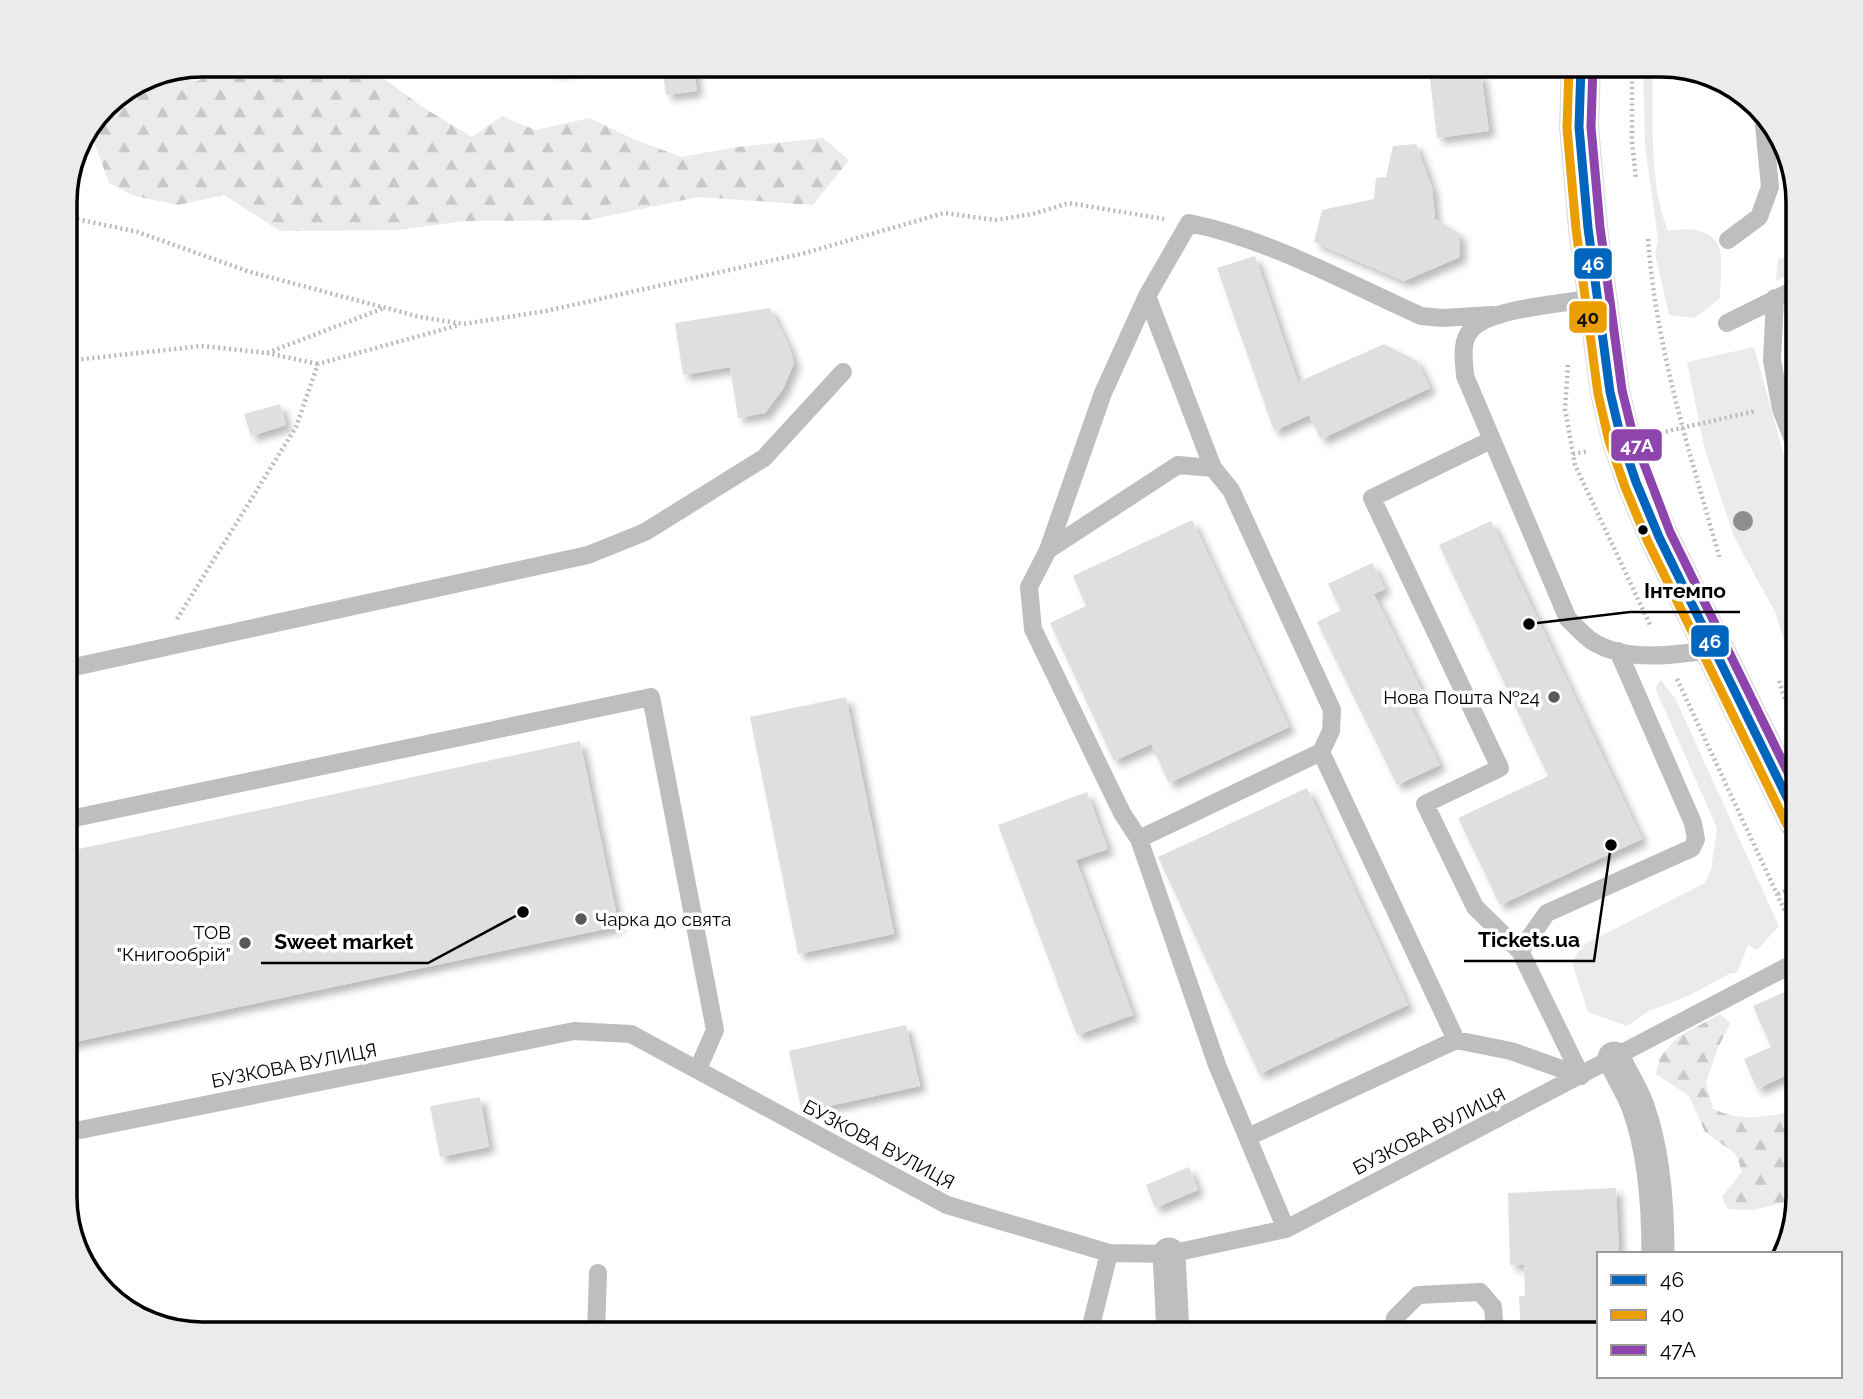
<svg xmlns="http://www.w3.org/2000/svg" width="1863" height="1399" viewBox="0 0 1863 1399" font-family="Raleway,sans-serif">
	<style>
		.green { fill: #ebebeb }
		.forest { fill: url(#forest-firs) }
		.building { fill: #dfdfdf; filter: url(#shadow) }
		.lines { fill: none; stroke-linecap: round; stroke-linejoin: round }
		.primary-casing { stroke: #dbdbdb; stroke-width: 40 }
		.path { stroke: #b9b9b9; stroke-width: 4.5; stroke-dasharray: 2 3.5; stroke-linecap: butt }
		.service { stroke: #bebebe; stroke-width: 18 }
		.minor { stroke: #bebebe; stroke-width: 33 }
		.primary { stroke: #bebebe; stroke-width: 38 }
		.bus-1-casing { stroke: #fff; stroke-width: 14 }
		.bus-2-casing { stroke: #fff; stroke-width: 14 }
		.bus-3-casing { stroke: #fff; stroke-width: 14 }
		.bus-1 { stroke: #0065bd; stroke-width: 9 }
		.bus-2 { stroke: #eb9e00; stroke-width: 9 }
		.bus-3 { stroke: #8e44ad; stroke-width: 9 }
		.tree { fill: #8e8e8e }
		.bus-dot { fill: #000; stroke: #fff; stroke-width: 2.5 }
		.poi-dot { fill: #595959; stroke: #fff; stroke-width: 2.5 }
		.labels { text-anchor: middle; dominant-baseline: central; stroke-width: 7; stroke-linejoin: round; paint-order: stroke }
		.poi-label { font-size: 19px; fill: #000; stroke: #fff; text-anchor: end }
		.street-label { font-size: 19px; fill: #000; stroke: #fff }
		.rim { fill: none; stroke: #000; stroke-width: 3.5 }
		.leader { fill: none; stroke: #000; stroke-width: 2.5 }
		.callout-dot { fill: #000; stroke: #fff; stroke-width: 2.5 }
		.callout-label { font-size: 21px; text-anchor: middle; font-weight: bold; fill: #000; stroke: #fff; stroke-width: 7; stroke-linejoin: round; paint-order: stroke }
		.line-badge { stroke: #fff; stroke-width: 2.5 }
		.badge-label { font-size: 19px; text-anchor: middle; font-weight: bold; fill: #fff }
		.pale-badge-label { font-size: 19px; text-anchor: middle; font-weight: bold; fill: #111 }
	</style>
	<defs>
		<pattern id="forest-firs" width="22" height="20" patternUnits="userSpaceOnUse" patternTransform="scale(1.75)"><rect width="22" height="20" fill="#ebebeb"/><path d="M5 1l3.5 6h-7zM16 11l3.5 6h-7z" fill="#c8c8c8"/></pattern>
		<filter id="shadow"><feDropShadow dx="6" dy="6" stdDeviation="3.5" flood-color="#0004"/></filter>
	</defs>
	<rect width="100%" height="100%" fill="#fff"/>
	<path class="green" d="M1643,65H1652C1654,119 1648,180 1668,231C1685,228 1710,227 1719,247C1723,257 1720,286 1720,298L1695,318L1669,315L1655,254L1658,240L1645,146Z
		M1798,254V270L1776,281L1778,259Z
		M1754,347L1798,506V684L1775,612L1734,537L1704,446L1687,362Z
		M1661,680L1676,700L1779,926L1757,950L1748,945L1737,973H1731L1690,995L1649,1011L1627,1026L1588,1012L1572,963L1581,946L1705,883L1711,870L1717,828L1655,688Z"/>
	<path class="forest" d="M220,65H365L424,108L472,137L502,116L535,130L590,118L631,138L681,157L737,147L823,138L849,160L813,205L698,197L589,220L464,221L399,230L280,231L224,195L178,205L135,196L109,183L89,128L111,99L147,77L153,75L198,81Z
		M1720,1014L1730,1023L1718,1048L1706,1082L1713,1109C1745,1123 1766,1116 1798,1111V1199L1753,1210L1728,1209L1722,1197L1742,1172L1736,1154L1705,1132L1689,1096L1656,1074L1660,1057L1678,1037Z"/>
	<path class="building" d="M549,65H586V66L551,72Z
		M662,65H693L697,91L666,95Z
		M1481,73L1489,131L1437,138L1430,79Z
		M1416,144L1432,188L1435,219L1460,234V257L1404,281L1314,242L1322,210L1374,199L1376,178L1386,177L1393,146Z
		M1790,175L1798,201V211H1794Z
		M1255,256L1298,382L1384,344L1417,361L1430,388L1321,439L1309,415L1274,431L1217,268Z
		M770,308L790,349L794,363L783,389L765,413L738,418L730,367L683,375L675,323Z
		M280,404L286,425L251,436L244,414Z
		M1192,520L1289,727L1169,783L1151,744L1114,761L1050,623L1086,606L1073,576Z
		M1491,521L1642,839L1500,905L1458,818L1548,776L1439,545Z
		M1372,563L1385,589L1374,594L1423,693L1408,701L1440,765L1397,785L1317,622L1341,610L1328,584Z
		M846,697L894,934L798,954L750,717Z
		M580,741L619,926L65,1044V852Z
		M1307,788L1408,1005L1259,1074L1158,857Z
		M1087,792L1108,849L1076,860L1133,1015L1077,1035L998,825Z
		M1798,986V1070L1757,1089L1744,1059L1771,1047L1753,1006Z
		M906,1025L920,1086L802,1112L789,1051Z
		M480,1097L489,1147L440,1157L430,1106Z
		M1189,1167L1198,1190L1155,1208L1146,1185Z
		M1616,1188L1619,1254H1599V1334H1521L1519,1296H1525L1524,1264L1510,1265L1508,1193Z"/>
	<g class="lines">
		<g class="primary-casing">
			<path id="primary" d="M1581,65L1579,127L1588,228L1610,392L1621,438L1636,482L1659,537L1798,820"/>
		</g>
		<path class="path" d="M1632,65V142L1636,178
			M65,203L72,218L138,232L250,272L420,317L463,324L546,311L805,253L944,213L995,220L1033,214L1069,203L1164,219
			M1648,239C1656,349 1690,454 1720,559
			M267,353L318,364
			M65,361L202,346L267,353L384,308
			M1568,365L1565,409L1575,465L1651,627
			M1655,434L1756,411
			M1573,454L1589,451
			M177,619L296,427L318,364L459,325
			M1677,679L1796,935
			M1779,681L1793,723
			M1778,894L1788,890"/>
		<path class="service" d="M1728,240L1759,217L1770,187L1763,115
			M1147,296L1213,468
			M1596,298C1567,303 1491,308 1472,329C1460,341 1464,360 1465,376L1568,619C1576,626 1583,635 1592,641C1625,663 1678,655 1715,649
			M1775,298L1772,360L1781,409L1798,453
			M1727,323L1798,288
			M1491,440L1372,498L1500,768L1425,804L1475,907L1520,951
			M1048,550L1103,393L1147,296L1189,223C1269,239 1347,283 1421,316L1442,318L1493,315
			M65,669L588,555L645,532L764,458L843,372
			M1321,752L1456,1040L1511,1051L1581,1076
			M65,820L651,697L715,1030L698,1069
			M1139,839L1321,752L1331,731L1332,710L1231,490L1213,468L1178,465L1048,550L1029,587L1033,629L1122,813L1139,839L1217,1065L1286,1229
			M1581,1076L1520,951L1547,913L1692,848L1696,839L1693,823L1618,651
			M65,1133L574,1031L631,1034L947,1205L1109,1253L1169,1254L1286,1229L1798,961
			M1248,1137L1456,1040
			M596,1334L598,1273
			M1089,1334L1109,1253
			M1395,1334V1318L1418,1295L1480,1292L1493,1307L1495,1334"/>
		<path class="minor" d="M1614,1058C1621,1074 1632,1090 1638,1107C1654,1151 1658,1208 1658,1254
			M1169,1254L1173,1334"/>
		<use href="#primary" class="primary"/>
		<g class="bus-1-casing">
			<path id="bus-1" d="M1581,65L1579,127L1588,228L1610,392L1621,438L1636,482L1659,537L1798,820"/>
		</g>
		<g class="bus-2-casing">
			<path id="bus-2" d="M1569,65L1567,128L1576,229L1598,394L1609,441L1625,487L1648,542L1787,825"/>
		</g>
		<g class="bus-3-casing">
			<path id="bus-3" d="M1593,65L1591,127L1600,227L1622,390L1633,435L1670,532L1798,793"/>
		</g>
		<use href="#bus-1" class="bus-1"/>
		<use href="#bus-2" class="bus-2"/>
		<use href="#bus-3" class="bus-3"/>
	</g>
	<circle class="tree" cx="1743" cy="521" r="10"/>
	<circle class="bus-dot" cx="1643" cy="530" r="6"/>
	<g class="poi-dot">
		<circle cx="1554" cy="697" r="7"/>
		<circle cx="581" cy="919" r="7"/>
		<circle cx="245" cy="943" r="7"/>
	</g>
	<g class="labels">
		<g class="poi-label">
			<text x="1540" y="697">Нова Пошта №24</text>
			<text x="595" y="919" text-anchor="start">Чарка до свята</text>
			<text x="231" y="932">ТОВ<tspan x="231" dy="22">"Книгообрiй"</tspan></text>
		</g>
		<g class="street-label">
			<text transform="translate(294 1065) rotate(-11)">БУЗКОВА ВУЛИЦЯ</text>
			<text transform="translate(1429 1131) rotate(-27)">БУЗКОВА ВУЛИЦЯ</text>
			<text transform="translate(879 1144) rotate(28)">БУЗКОВА ВУЛИЦЯ</text>
		</g>
	</g>
	<path d="M0 0H1863V1399H0ZM202 77H1661A125 125 0 0 1 1786 202V1197A125 125 0 0 1 1661 1322H202A125 125 0 0 1 77 1197V202A125 125 0 0 1 202 77Z" fill="#ebebeb" fill-rule="evenodd"/>
	<path class="rim" d="M202 77H1661A125 125 0 0 1 1786 202V1197A125 125 0 0 1 1661 1322H202A125 125 0 0 1 77 1197V202A125 125 0 0 1 202 77Z"/>
	<path class="leader" d="M1529 624L1630 612H1740M1611 845L1594 961H1464M523 912L428 963H261"/>
	<g class="callout-dot">
		<circle cx="1529" cy="624" r="7"/>
		<circle cx="1611" cy="845" r="7"/>
		<circle cx="523" cy="912" r="7"/>
	</g>
	<g class="callout-label">
		<text x="1685" y="598">Інтемпо</text>
		<text x="1529" y="947">Tickets.ua</text>
		<text x="344" y="949">Sweet market</text>
	</g>
	<g class="line-badge">
		<rect x="1573" y="247" width="40" height="33" rx="7" fill="#0065bd"/>
		<rect x="1568" y="300" width="40" height="34" rx="7" fill="#eb9e00"/>
		<rect x="1610" y="428" width="53" height="34" rx="7" fill="#8e44ad"/>
		<rect x="1690" y="624" width="40" height="34" rx="7" fill="#0065bd"/>
	</g>
	<g class="badge-label">
		<text x="1593" y="270">46</text>
		<text x="1637" y="452">47А</text>
		<text x="1710" y="648">46</text>
	</g>
	<g class="pale-badge-label">
		<text x="1588" y="324">40</text>
	</g>
	<rect x="1597" y="1252" width="245" height="126" fill="#ffffff" stroke="#999999" stroke-width="2"/>
	<rect x="1611" y="1275" width="35" height="10" fill="#0065bd" stroke="#999999" stroke-width="2"/>
	<text x="1660" y="1287" font-size="21" fill="#000000">46</text>
	<rect x="1611" y="1310" width="35" height="10" fill="#eb9e00" stroke="#999999" stroke-width="2"/>
	<text x="1660" y="1322" font-size="21" fill="#000000">40</text>
	<rect x="1611" y="1345" width="35" height="10" fill="#8e44ad" stroke="#999999" stroke-width="2"/>
	<text x="1660" y="1357" font-size="21" fill="#000000">47А</text>
</svg>
